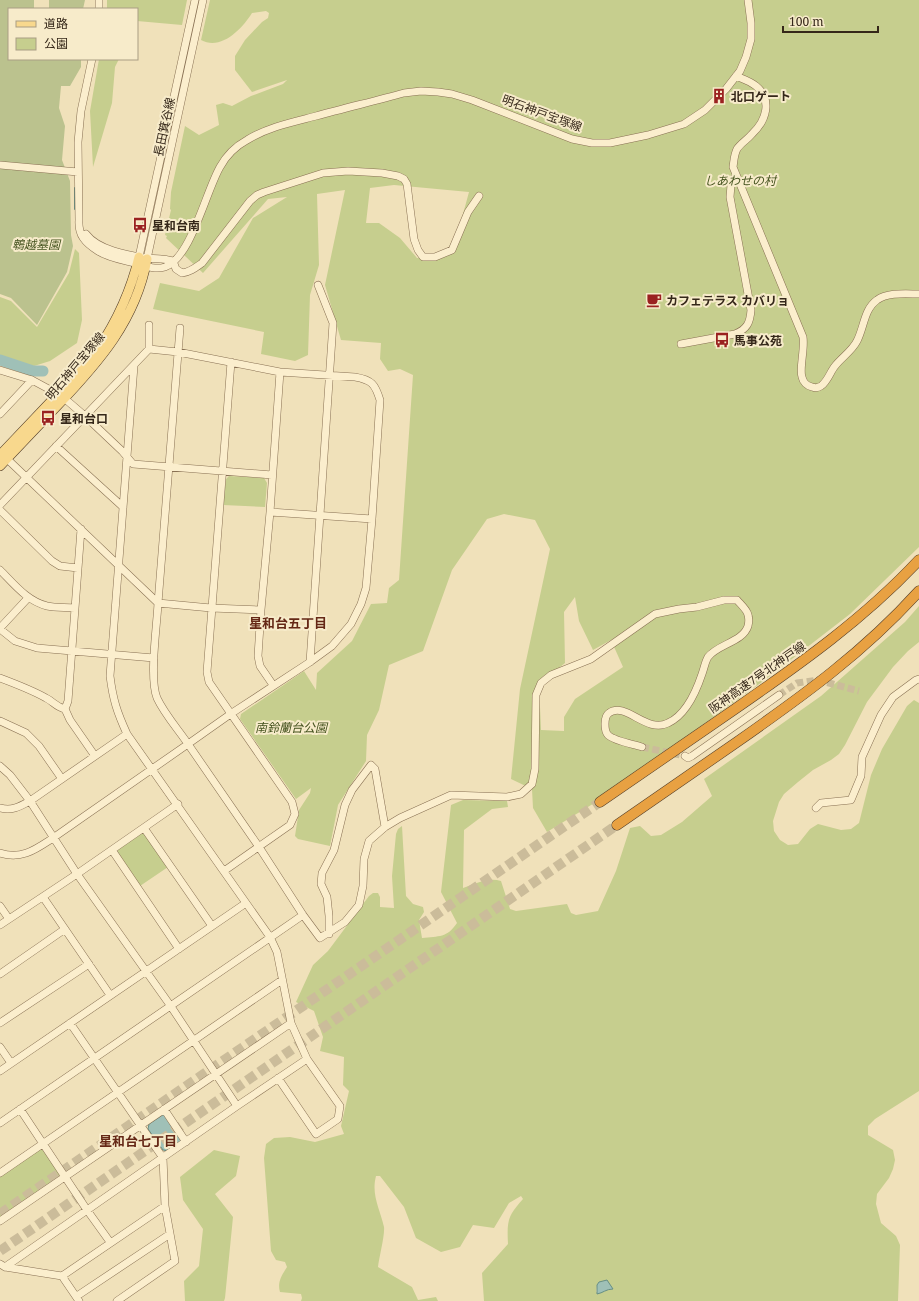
<svg xmlns="http://www.w3.org/2000/svg" width="919" height="1301" viewBox="0 0 919 1301" font-family="'Noto Serif','Noto Sans JP',serif">
	<style>
		.green { fill: #c6ce8e; fill-rule: evenodd }
		.cemetery { fill: #bbc28e }
		.water { fill: #9fc0b7; stroke: #668e84 }
		.lines { fill: none; stroke-linecap: round; stroke-linejoin: round }
		.stream { stroke: #668e84; stroke-width: 2 }
		.river { stroke: #9fc0b7; stroke-width: 11 }
		.minor-tunnel { stroke: #cbbc9a; stroke-width: 7; stroke-dasharray: 7 3.5; stroke-linecap: butt }
		.highway-tunnel { stroke: #cbbc9a; stroke-width: 10; stroke-dasharray: 10 5; stroke-linecap: butt }
		.minor-casing { stroke: #887053; stroke-width: 8 }
		.major-casing { stroke: #543e29; stroke-width: 10 }
		.highway-casing { stroke: #543e29; stroke-width: 11 }
		.minor { stroke: #fbeecd; stroke-width: 7 }
		.major { stroke: #f8d88d; stroke-width: 9 }
		.highway { stroke: #e8a142; stroke-width: 10 }
		.labels { text-anchor: middle; dominant-baseline: central; stroke-width: 4; stroke-linejoin: round; paint-order: stroke }
		.poi-label { font-size: 12px; font-weight: bold; fill: #352719; stroke: #f7ebca; text-anchor: start }
		.street-label { font-size: 12px; fill: #352719; stroke: #f7ebca }
		.park-label { font-size: 12px; font-style: italic; fill: #45531f; stroke: #f7ebca }
		.neighbourhood-label { font-size: 13px; font-weight: bold; fill: #652816; stroke: #f7ebca }
	</style>
	<rect width="100%" height="100%" fill="#f0e1ba"/>
	<path class="green" d="M107,0H187L182,25L137,21V9H107Z
		M210,0H919V547L850,614L766,679L596,802L547,832L533,808L532,789L511,779L520,689L550,549L535,520L504,514L487,519L452,570L423,651L389,665L379,710L367,735L366,761L338,805L330,846L298,839L295,836L299,810L310,793L311,788L296,799L240,719L241,714L304,671L316,690L317,673L352,641L371,604L387,603L389,588L399,580L413,375L400,369L388,371L380,359L381,343L341,340L325,285L345,190L317,194L319,265L310,295L308,355L295,361L261,354L264,332L153,309L160,283L199,291L219,278L253,218L287,197L268,199L203,273L166,238L167,236L165,235L171,210L170,209L171,192L185,126L199,135L219,125L216,105L223,103L232,106L251,96L283,84L287,80L252,92L235,70V56L245,40L262,22L268,18L269,13L266,11L252,13C242,29 221,51 201,40ZM394,185L469,192L460,225L448,249L437,259L417,258L400,238L379,223H366L370,188ZM575,597L579,621L593,650L611,640L623,667L575,699L564,717V731L541,730L539,684L565,663L564,612Z
		M99,59H119L115,67L112,103L93,167L90,111Z
		M75,249L79,253L82,320L77,343L50,361L34,366L0,357V297L11,301L37,327L69,273Z
		M229,476L264,478L267,483L265,507L223,505L226,479Z
		M919,606V642L908,651L893,667L867,702L845,745L839,754L831,760L813,770L798,782L784,794L779,802L773,821L774,831L780,840L788,845L798,844L810,829L818,824L841,830L851,829L859,823L871,775L882,749L907,706L914,700L919,703V1091L875,1119L868,1126V1135L893,1150L895,1160L893,1169L889,1178L877,1194L876,1204L881,1223L896,1236L900,1245L898,1301H484L482,1273L508,1244C507,1221 507,1217 523,1199L521,1196L509,1203L494,1228L473,1225L460,1247L441,1252L416,1238L404,1207L380,1176H376C371,1195 380,1209 384,1227C385,1235 379,1258 378,1267L412,1287L418,1300L436,1297L438,1301H301L302,1298L301,1294L280,1292C277,1282 282,1275 287,1267L285,1262L276,1260L271,1251L264,1158L266,1144L274,1138L290,1137L315,1142L344,1134L341,1126L349,1091L343,1085L344,1057L320,1051L323,1037L314,1011L296,1002L313,965L328,951L369,896L373,893H378L380,897V907L394,908L392,876L396,834L398,829L402,826L406,896L413,904L423,907L424,912L419,920L422,938C439,936 447,938 457,923L441,892L451,805L463,800L507,801L508,807L492,809L464,830L463,888C475,884 488,877 501,881L510,909L516,911L567,904L571,913L576,915L598,911L616,871L630,828L640,826L651,836L661,835L682,822L712,796L704,779L821,696L905,622ZM599,1282L612,1289L596,1292L597,1285Z
		M140,833H145L168,867L140,886L117,853L118,849Z
		M39,1150H44L59,1173V1178L0,1217V1177Z
		M214,1150L240,1156L236,1176L215,1194L233,1217L225,1298L224,1301H185L184,1281L199,1266L203,1229L183,1200L180,1177Z"/>
	<path class="cemetery" d="M0,0H34V9H9V59H81V67L70,86H61L59,108L65,126L62,160L70,181L71,235L73,246L67,272L37,325L11,298L0,294Z
		M49,0H85L83,9H49Z"/>
	<path class="water" d="M164,1114L183,1140L168,1151L163,1150L148,1129L149,1124Z
		M607,1280L613,1289C606,1289 603,1293 597,1294V1285L599,1282Z"/>
	<g class="lines">
		<path class="stream" d="M75,188V209"/>
		<path class="river" d="M0,360L33,371H43"/>
		<path class="minor-tunnel" d="M779,695L797,683L818,680L859,691
			M642,747L685,756"/>
		<path class="highway-tunnel" d="M0,1214L600,802
			M0,1251L617,825"/>
		<g class="minor-casing">
			<path id="minor" d="M99,9V0
				M92,59L81,111L78,142L79,220C78,235 85,243 98,251C109,258 123,260 135,263C145,266 155,270 165,267C191,258 206,191 220,167C226,156 236,146 247,140C268,127 293,122 316,116C345,108 375,101 404,93L421,91L438,92L452,94L472,100L572,139L592,143H610L648,135L684,124L705,110L726,89L740,71L746,57L751,39V23L748,0
				M736,76C743,79 750,81 756,86C773,100 766,121 752,134C747,140 741,143 737,149C734,155 734,161 733,167L803,337C805,349 799,369 802,377C803,382 807,386 812,387C815,388 818,388 821,386C828,381 830,372 835,366C842,357 852,351 857,341C864,328 864,309 877,300C888,292 906,294 919,294
				M0,165L78,172
				M86,234C98,250 127,255 145,258C151,259 156,258 161,259C165,259 169,260 173,261
				M139,257L195,0
				M147,259L203,0
				M173,261L176,269L182,273C190,272 195,268 202,263L250,201L257,195L264,192L323,173L348,171L382,173L398,176L404,179L407,184L414,239L418,250L423,257H435L452,250L468,212L479,196
				M180,328L158,603L211,608L261,610
				M681,344L735,334C747,329 750,323 751,310L730,197L731,185L736,175
				M149,349V325
				M134,366L110,676C113,700 117,712 127,734L270,937L277,952L291,1023L307,1059L340,1106L338,1119L316,1134L278,1078
				M0,370L32,380L58,394
				M64,398L85,416L122,451L133,464L272,475
				M0,414L32,380
				M56,446L123,507
				M0,505L149,349L178,352L280,372L355,377C372,380 375,384 380,400L372,519L366,588L361,604L351,624L332,646L310,662L232,713L188,744L259,847L303,915L320,938L345,922L359,905L363,886L364,859L369,841L385,827L400,818L451,795L507,797L521,794L532,784L535,769L536,695L541,683L551,675L591,659L655,614L679,609L697,607L724,600H737C745,609 751,613 748,626C743,642 718,644 708,657C705,662 704,669 702,674C696,692 686,715 668,723C646,734 626,701 609,713C606,715 605,720 605,724C605,728 605,732 608,735C614,741 633,744 642,747
				M0,510L52,561L60,566L78,568
				M270,512L372,519
				M81,529L68,701L65,709L70,720L95,756
				M0,570C14,584 27,601 47,606C56,608 66,607 75,608
				M0,628L28,598
				M0,629L15,641L37,648L154,658
				M310,662L333,323L318,285
				M0,678C16,684 32,690 46,698C54,702 56,707 65,709
				M273,685L260,666L258,656L261,610L270,512L280,372
				M0,721L26,733L39,746L62,779
				M685,756L688,758L692,756L779,695
				M0,766L10,775L30,801L77,874L170,1005L237,1106
				M0,808C12,811 19,807 30,801L127,734
				M816,808L821,803L851,800L861,776L862,757L881,715L893,697L916,680L919,679
				M144,828L212,926
				M112,850L179,949
				M0,853C22,860 36,849 53,838L188,744C178,729 165,715 157,698C149,678 157,626 158,603L4,456
				M224,871L290,825L295,814L292,802L209,682L207,672L231,362
				M43,897L110,995
				M0,906L9,919
				M0,925L77,874L178,804
				M329,934V916L327,897L321,884L322,873L334,850L345,805L352,790L371,765L375,769L385,827
				M0,974L65,929
				M0,1023L89,964
				M70,1023L163,1158L165,1206L175,1261L117,1301
				M0,1047L11,1063
				M0,1071L246,903
				M20,1109L87,1210L110,1242
				M164,1109L186,1142
				M0,1123L303,915
				M0,1173L282,980
				M0,1221L291,1023
				M0,1264L5,1267L62,1276L79,1301
				M5,1267L237,1106L307,1059
				M62,1276L165,1206
				M77,1296L170,1234"/>
		</g>
		<g class="major-casing">
			<path id="major" d="M0,455C19,435 38,415 57,395C71,380 86,366 98,349C117,321 131,290 139,257
				M0,466C19,446 38,426 57,406C99,362 136,320 147,259"/>
		</g>
		<g class="highway-casing">
			<path id="highway" d="M600,802C645,771 690,740 735,709C800,664 865,618 919,560
				M617,825C657,797 697,770 737,742C804,695 864,652 919,591"/>
		</g>
		<use href="#minor" class="minor"/>
		<use href="#major" class="major"/>
		<use href="#highway" class="highway"/>
	</g>
	<defs>
		<g id="building-bare" transform="scale(1.2)"><path d="M-4-6H4V6H1V3H-1V6H-4ZM-2.5-4.3h1.7v1.8h-1.7ZM.8-4.3h1.7v1.8H.8ZM-2.5-1h1.7V.8h-1.7ZM.8-1h1.7V.8H.8Z" fill="#9a2120" stroke="#f7ebca" stroke-width="2.5" paint-order="stroke"/></g>
		<g id="bus-bare" transform="scale(1.2)"><path d="M-5-6H5V4H4V6H2V4H-2V6H-4V4H-5ZM-3.5-4V0h7V-4ZM-3.5 1.2v1.5H-2V1.2ZM2 1.2v1.5H3.5V1.2Z" fill="#9a2120" stroke="#f7ebca" stroke-width="2.5" paint-order="stroke"/></g>
		<g id="cafe-bare" transform="scale(1.2)"><path d="M-5.5-4.5H6V0H3Q3 3.5 0 3.5H-2.5Q-5.5 3.5-5.5 0ZM3-3.2v2h1.7v-2ZM-6 4.5H4V6H-6Z" fill="#9a2120" stroke="#f7ebca" stroke-width="2.5" paint-order="stroke"/></g>
	</defs>
	<g fill-rule="evenodd">
		<use href="#building-bare" x="719" y="96"/>
		<use href="#bus-bare" x="140" y="225"/>
		<use href="#cafe-bare" x="654" y="300"/>
		<use href="#bus-bare" x="722" y="340"/>
		<use href="#bus-bare" x="48" y="418"/>
	</g>
	<g class="labels">
		<g class="poi-label">
			<text x="731" y="96">北口ゲート</text>
			<text x="152" y="225">星和台南</text>
			<text x="666" y="300">カフェテラス カバリョ</text>
			<text x="734" y="340">馬事公苑</text>
			<text x="60" y="418">星和台口</text>
		</g>
		<g class="street-label">
			<text transform="translate(542 113) rotate(20)">明石神戸宝塚線</text>
			<text transform="translate(164 127) rotate(-78)">長田箕谷線</text>
			<text transform="translate(75 366) rotate(-50)">明石神戸宝塚線</text>
			<text transform="translate(757 677) rotate(-35)">阪神高速7号北神戸線</text>
		</g>
		<g class="park-label">
			<text x="740" y="180">しあわせの村</text>
			<text x="36" y="244">鵯越墓園</text>
			<text x="291" y="727">南鈴蘭台公園</text>
		</g>
		<g class="neighbourhood-label">
			<text x="288" y="623">星和台五丁目</text>
			<text x="138" y="1141">星和台七丁目</text>
		</g>
	</g>
	<rect x="8" y="8" width="130" height="52" fill="#f7ebca" stroke="#a99d83"/>
	<rect x="16" y="21" width="20" height="6" fill="#f8d88d" stroke="#a99d83"/>
	<text x="44" y="28" font-size="12" fill="#352719">道路</text>
	<rect x="16" y="38" width="20" height="12" fill="#c6ce8e" stroke="#a99d83"/>
	<text x="44" y="48" font-size="12" fill="#352719">公園</text>
	<path d="M783 26v6h95v-6" fill="none" stroke="#352719" stroke-width="2"/>
	<text x="789" y="26" font-size="12" fill="#352719" stroke="#f7ebca" stroke-width="3" paint-order="stroke">100 m</text>
</svg>
